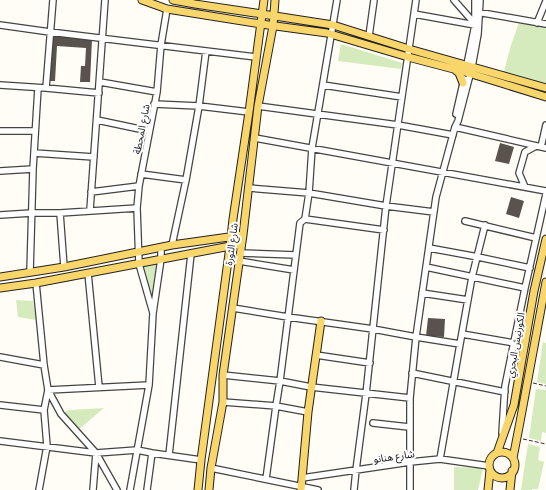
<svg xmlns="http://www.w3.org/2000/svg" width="546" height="490" viewBox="0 0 546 490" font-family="'Playfair Display','Noto Sans Arabic',serif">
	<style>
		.green { fill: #d5ebbd }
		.building { fill: #5a524d }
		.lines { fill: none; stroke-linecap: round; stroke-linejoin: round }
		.minor-casing { stroke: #444; stroke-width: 8 }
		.major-casing { stroke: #222; stroke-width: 9 }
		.path { stroke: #333; stroke-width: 1; stroke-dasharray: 4 2; stroke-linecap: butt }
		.minor { stroke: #fff; stroke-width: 5.5 }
		.major { stroke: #f9d66b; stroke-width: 7 }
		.labels { text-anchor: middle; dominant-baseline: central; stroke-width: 4; stroke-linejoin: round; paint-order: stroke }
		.street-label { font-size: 10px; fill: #111; stroke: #fff }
	</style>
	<rect width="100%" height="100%" fill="#fffdf5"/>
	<path class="green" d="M520,20L546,24V97L501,83L511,45Z
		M341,44L402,63L401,69L338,61Z
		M159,264L153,306L141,267Z
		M16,300L33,301L36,320L18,317Z
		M543,342L546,343V384L537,382Z
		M536,389L546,390V433L542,432L541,441L529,438Z
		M104,408L77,431L61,414L69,410Z
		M528,444L540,447L538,460L544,462L538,489H532V490H521Z
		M454,467L483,468L478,490H454Z"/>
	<path class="building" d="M51,36L92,39L90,82H80L81,66H85L86,48L57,46L55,81H48Z
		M500,143L514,147L509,164L495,161Z
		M511,197L524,201L519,218L506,214Z
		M428,318L445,319L444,337L426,336Z"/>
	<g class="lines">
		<g class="minor-casing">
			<path id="minor" d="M337,0L312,148L309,193L305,219L384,230
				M454,0L475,24
				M477,12L546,24
				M414,14L475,25
				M537,23L546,1
				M0,25L50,32L256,57
				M369,36L374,0
				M466,69L475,25V0
				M100,82L157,92
				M0,85L46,88L99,93
				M323,85L402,97
				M46,88L53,0
				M154,104L199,106L249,112
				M258,106L398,125L453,135
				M456,114L464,79
				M97,120L149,131
				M455,127L546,148
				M0,131H35
				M255,138L546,191
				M541,147L546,125
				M34,153L94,157
				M0,171L33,169
				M141,174L186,180
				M525,187L519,173L525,152L536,146
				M249,188L309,193L386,206L434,212
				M91,192L139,186
				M90,210L105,0
				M60,213L64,267
				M0,215L32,213H60L137,208
				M465,221L536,238
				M172,245L186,180L199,106L206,51
				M429,248L478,257L530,268
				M240,253L296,255
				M239,261L294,270
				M426,267L525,288
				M30,272L33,169L38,88
				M88,273L99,387
				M36,283L44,365L48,390L44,410L47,446L39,490
				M422,293L468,300
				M233,308L288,317L373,329L416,337L460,344
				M153,313L139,264L137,208L139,186L157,92L161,45L167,9
				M462,334L514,343
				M316,355L370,363
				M0,357L44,365
				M412,373L505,392
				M223,375L280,381L311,387L410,398
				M223,402L276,406L308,412
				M0,405L44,410
				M373,423L409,427
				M502,433L505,386L525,288L546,194
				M0,441L96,453L137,450L152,453L201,460
				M169,455L191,254
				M440,459L460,344L472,277L485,225
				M211,468L318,490
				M302,478L410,462L440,459L489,466
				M266,479L276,406L280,381L300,223L305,219
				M93,490L96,453
				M117,490L96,453L61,414L48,390L149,385
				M130,490L149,385L153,313L161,259V248
				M147,490L152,453
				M354,490L356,470L366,394L386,206L416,0
				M410,490V398L416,337L436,197L455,127L458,121L472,67L478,34L480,0"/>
		</g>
		<g class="major-casing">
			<path id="major" d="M142,0L167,9L261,24L327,33L408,57L465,72L501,83L546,97
				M173,0L195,4L262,14L333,25L409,49L546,88
				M454,69L459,73L463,83
				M0,277L64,267L172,245L243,235
				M0,288L36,283L241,244
				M489 465a13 13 0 1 1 26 0a13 13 0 1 1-26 0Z
				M497,453L514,405L534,291L546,239
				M513,458L520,422L546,282
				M198,490L201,460L230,246L233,219L249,112L264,0
				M209,490L211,468L223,402V375L243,235L258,106L273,26L275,0
				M301,490L308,412L321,321
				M488,490L490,470
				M510,490L512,471"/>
		</g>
		<path class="path" d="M533,383L546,386
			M523,439L546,444"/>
		<use href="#minor" class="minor"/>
		<use href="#major" class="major"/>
	</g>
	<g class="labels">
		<g class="street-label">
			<text transform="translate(141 129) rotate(-79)">شارع المحطة</text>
			<text transform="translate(231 244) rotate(-82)">شارع الثورة</text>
			<text transform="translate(515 345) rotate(-80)">الكورنيش البحري</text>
			<text transform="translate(394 456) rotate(-8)">شارع هنانو</text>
		</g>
	</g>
</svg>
